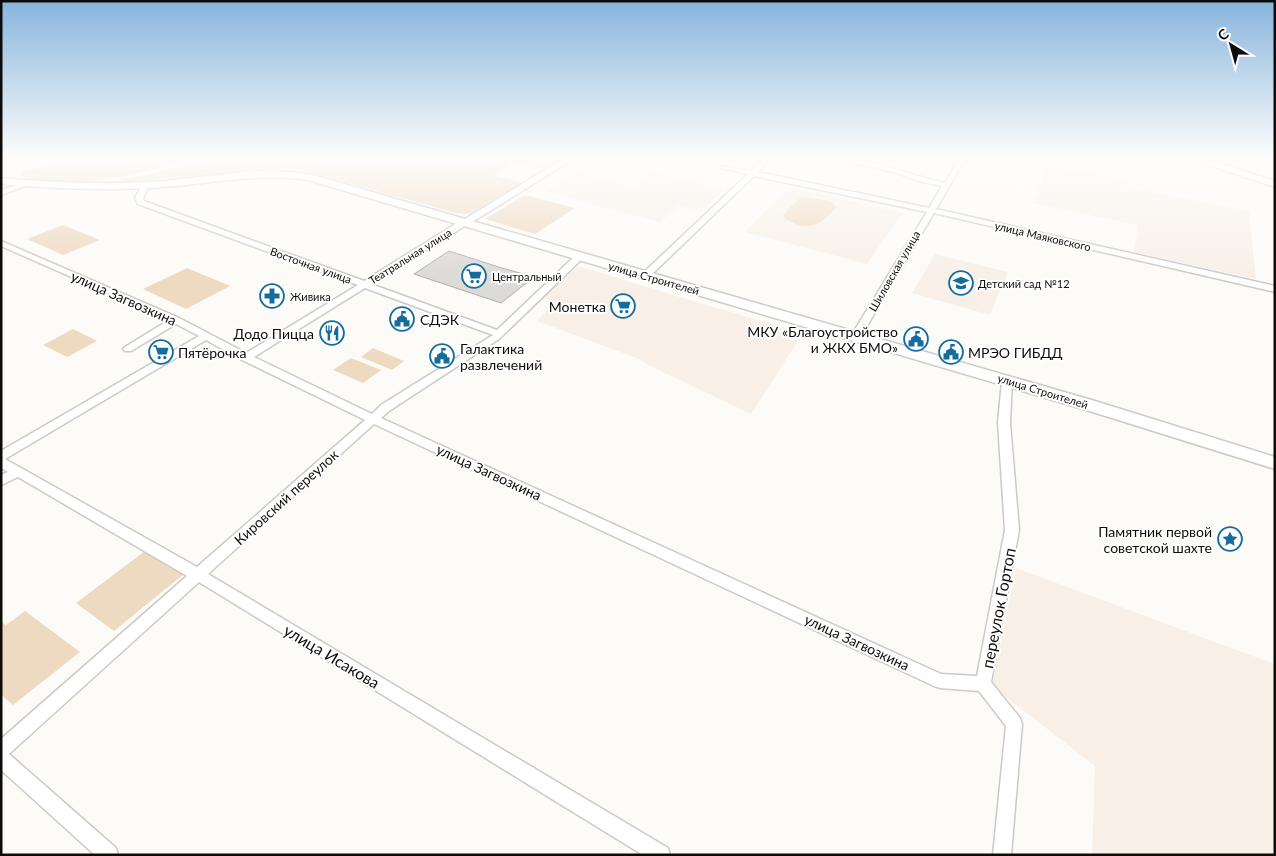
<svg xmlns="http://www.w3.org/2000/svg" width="1276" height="856" viewBox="0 0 1276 856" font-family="Lato,sans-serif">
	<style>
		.built { fill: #f8f0e7 }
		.green { fill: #eed9c1 }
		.building { fill: #dddbd8; stroke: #b1afac }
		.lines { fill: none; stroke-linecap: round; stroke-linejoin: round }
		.minor-casing { stroke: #ccc9c7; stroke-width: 3 }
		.tertiary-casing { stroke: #ccc9c7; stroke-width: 3 }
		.secondary-casing { stroke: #ccc9c7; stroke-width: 3 }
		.minor { fill: #fff; fill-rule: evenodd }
		.tertiary { fill: #fff; fill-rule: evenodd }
		.secondary { fill: #fff; fill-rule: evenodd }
		.labels { text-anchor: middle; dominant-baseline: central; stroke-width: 4; stroke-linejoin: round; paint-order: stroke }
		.far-street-label { font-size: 11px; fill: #0d0c0b; stroke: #fff }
		.far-poi-label { font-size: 11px; fill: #0d0c0b; stroke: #fff; text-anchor: start }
		.street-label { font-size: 14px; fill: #0d0c0b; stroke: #fff }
		.poi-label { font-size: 14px; fill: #0d0c0b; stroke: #fff; text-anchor: end }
		.near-street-label { font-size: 16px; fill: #0d0c0b; stroke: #fff }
	</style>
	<rect width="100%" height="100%" fill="#fdfbf8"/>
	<path class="built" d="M1048,165L1127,180L1126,187L1249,211L1256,279L1134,252L1138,225L1033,203Z
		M576,173L633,187L652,173L725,189L701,211L679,205L660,222L546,192Z
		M790,187L902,213L867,264L745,232Z
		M935,254L1008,272L990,315L912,293Z
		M578,266L693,301L803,333L751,414L646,364L642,360L537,321L555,302L542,298Z
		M1016,568L1275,664V855H1092L1095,766L992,686Z"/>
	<path class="green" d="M70,156H200C147,174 80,189 24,179L21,172L72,161Z
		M211,156H568L544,170L513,162L493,175L523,183L469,214L455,213L295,168L108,183L179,167Z
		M525,195L575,208L535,234L485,219Z
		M805,197L830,201L837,207C819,226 809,233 784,218L783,215L800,198Z
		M63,225L100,240L63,255L27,239Z
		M187,268L230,286L186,309L143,289Z
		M73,329L97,341L67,357L43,345Z
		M373,348L404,361L392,370L361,357Z
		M351,358L381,370L363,383L333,370Z
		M145,551L184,574L114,631L76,603Z
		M25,611L80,652L13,705L1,695V622L6,625Z"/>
	<path class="building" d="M449,251L502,268L534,277L501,303L414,274Z"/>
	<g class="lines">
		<g class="minor-casing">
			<path id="minor" d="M767,156H774L758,172L929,208L942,186L918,181L897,173L824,156C862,154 907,175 945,183L961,156H967L936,209L1275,286V292L934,213L861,336L856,339L851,336L927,212L754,176L649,277H643V273L748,174L721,168V166L751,171Z
				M26,182L30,184L28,185L1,195V190Z
				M143,183L150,185L143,198L144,201L364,281L462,220H468V224L371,284L497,330L577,254H583V258L499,339L389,411L381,418L941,674L977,676L1005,530L998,423L1002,381L1003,379H1011L1012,381L1010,423L1019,530L991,682L1020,718L1022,724L1011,855H993L1006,726L979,691L940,688L934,686L374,424L208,574L668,848L670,855H643L199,582L9,754L116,848L118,855H95L1,770V739L187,576L18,477L1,485V475L8,472L1,468V451L199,336L176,324L131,351H125L123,349L125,347L169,320L1,246V241L179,318L246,353L358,285L138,204L135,198ZM365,288L493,335L381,405L372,414L254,357ZM206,340L242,360L365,420L197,567L5,459Z"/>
		</g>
		<g class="tertiary-casing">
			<path id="tertiary" d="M568,156H578L469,224L465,225L460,222Z
				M1186,156H1198L1275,181V187L1187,158Z"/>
		</g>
		<g class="secondary-casing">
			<path id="secondary" d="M256,171L292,172L313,175L1095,401L1275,457V469L1083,409L308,180C259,173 213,183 164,187C110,191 55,189 1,184V178C56,183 110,185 165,181C195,178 225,174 256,171Z"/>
		</g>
		<use href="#minor" class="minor"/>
		<use href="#tertiary" class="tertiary"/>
		<use href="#secondary" class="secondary"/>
	</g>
	<linearGradient id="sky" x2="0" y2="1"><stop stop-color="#87b4dc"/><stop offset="0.57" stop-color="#fefdfc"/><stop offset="1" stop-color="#fefdfc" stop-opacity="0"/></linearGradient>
	<rect width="1276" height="276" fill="url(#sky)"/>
	<defs>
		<g id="supermarket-ring" transform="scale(1.25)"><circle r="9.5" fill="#fff" stroke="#146d9c" stroke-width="1.5"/><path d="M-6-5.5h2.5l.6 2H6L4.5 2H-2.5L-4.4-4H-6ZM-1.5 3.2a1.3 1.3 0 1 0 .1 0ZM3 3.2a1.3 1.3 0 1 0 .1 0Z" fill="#146d9c"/></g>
		<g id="school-ring" transform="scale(1.25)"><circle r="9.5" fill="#fff" stroke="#146d9c" stroke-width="1.5"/><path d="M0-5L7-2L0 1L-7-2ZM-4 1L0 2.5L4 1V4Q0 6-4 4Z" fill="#146d9c"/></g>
		<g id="pharmacy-ring" transform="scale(1.25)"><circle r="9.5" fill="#fff" stroke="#146d9c" stroke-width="1.5"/><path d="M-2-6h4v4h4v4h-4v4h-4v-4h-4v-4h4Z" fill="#146d9c"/></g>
		<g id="civic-ring" transform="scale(1.25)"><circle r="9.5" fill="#fff" stroke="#146d9c" stroke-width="1.5"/><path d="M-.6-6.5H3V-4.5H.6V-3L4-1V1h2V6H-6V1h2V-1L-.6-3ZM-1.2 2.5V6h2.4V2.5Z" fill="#146d9c"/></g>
		<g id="restaurant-ring" transform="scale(1.25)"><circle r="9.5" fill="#fff" stroke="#146d9c" stroke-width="1.5"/><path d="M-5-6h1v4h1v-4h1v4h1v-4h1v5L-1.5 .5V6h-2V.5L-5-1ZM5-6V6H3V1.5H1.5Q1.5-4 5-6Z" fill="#146d9c"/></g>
		<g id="sight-ring" transform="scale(1.25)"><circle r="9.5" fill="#fff" stroke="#146d9c" stroke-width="1.5"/><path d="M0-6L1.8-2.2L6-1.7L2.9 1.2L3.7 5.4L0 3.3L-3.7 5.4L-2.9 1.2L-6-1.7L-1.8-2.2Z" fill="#146d9c"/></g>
	</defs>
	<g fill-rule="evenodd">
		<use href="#supermarket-ring" x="474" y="276"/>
		<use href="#school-ring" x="961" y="283"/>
		<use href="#pharmacy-ring" x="272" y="296"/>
		<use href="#supermarket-ring" x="623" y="306"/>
		<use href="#civic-ring" x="402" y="319"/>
		<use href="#restaurant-ring" x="332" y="333"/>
		<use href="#civic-ring" x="916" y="339"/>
		<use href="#supermarket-ring" x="161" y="352"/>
		<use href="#civic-ring" x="951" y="352"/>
		<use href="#civic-ring" x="442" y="356"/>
		<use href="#sight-ring" x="1230" y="539"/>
	</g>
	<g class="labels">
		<g class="far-street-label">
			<text transform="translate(1043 236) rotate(13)">улица Маяковского</text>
			<text transform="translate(410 256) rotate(-32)">Театральная улица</text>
			<text transform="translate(311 265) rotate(20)">Восточная улица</text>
			<text transform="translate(894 271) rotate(-60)">Шиловская улица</text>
			<text transform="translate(654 278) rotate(16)">улица Строителей</text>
			<text transform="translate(1043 391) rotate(17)">улица Строителей</text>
		</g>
		<g class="far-poi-label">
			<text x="492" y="276">Центральный</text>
			<text x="978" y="283">Детский сад №12</text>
			<text x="290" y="296">Живика</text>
		</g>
		<g class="street-label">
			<text transform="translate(124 298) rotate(24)">улица Загвозкина</text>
			<text transform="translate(489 472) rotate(25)">улица Загвозкина</text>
			<text transform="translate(286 497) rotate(-42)">Кировский переулок</text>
			<text transform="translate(857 642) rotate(25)">улица Загвозкина</text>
		</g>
		<g class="poi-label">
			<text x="606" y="306">Монетка</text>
			<text x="420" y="319" text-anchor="start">СДЭК</text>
			<text x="898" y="331">МКУ «Благоустройство<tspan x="898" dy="16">и ЖКХ БМО»</tspan></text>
			<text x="314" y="333">Додо Пицца</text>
			<text x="460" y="348" text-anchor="start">Галактика<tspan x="460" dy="16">развлечений</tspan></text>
			<text x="178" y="352" text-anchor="start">Пятёрочка</text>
			<text x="968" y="352" text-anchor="start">МРЭО ГИБДД</text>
			<text x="1212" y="531">Памятник первой<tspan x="1212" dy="16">советской шахте</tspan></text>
		</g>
		<g class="near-street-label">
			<text transform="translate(998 608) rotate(-79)">переулок Гортоп</text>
			<text transform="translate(332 656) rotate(31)">улица Исакова</text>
		</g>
	</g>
	<rect width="1276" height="856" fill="none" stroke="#0d0c0b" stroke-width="5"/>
	<g transform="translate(1231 45) rotate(323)" stroke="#ffffff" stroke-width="4" paint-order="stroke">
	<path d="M0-4L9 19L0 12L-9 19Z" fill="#0d0c0b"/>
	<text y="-8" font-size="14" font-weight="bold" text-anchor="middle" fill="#0d0c0b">С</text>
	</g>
</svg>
